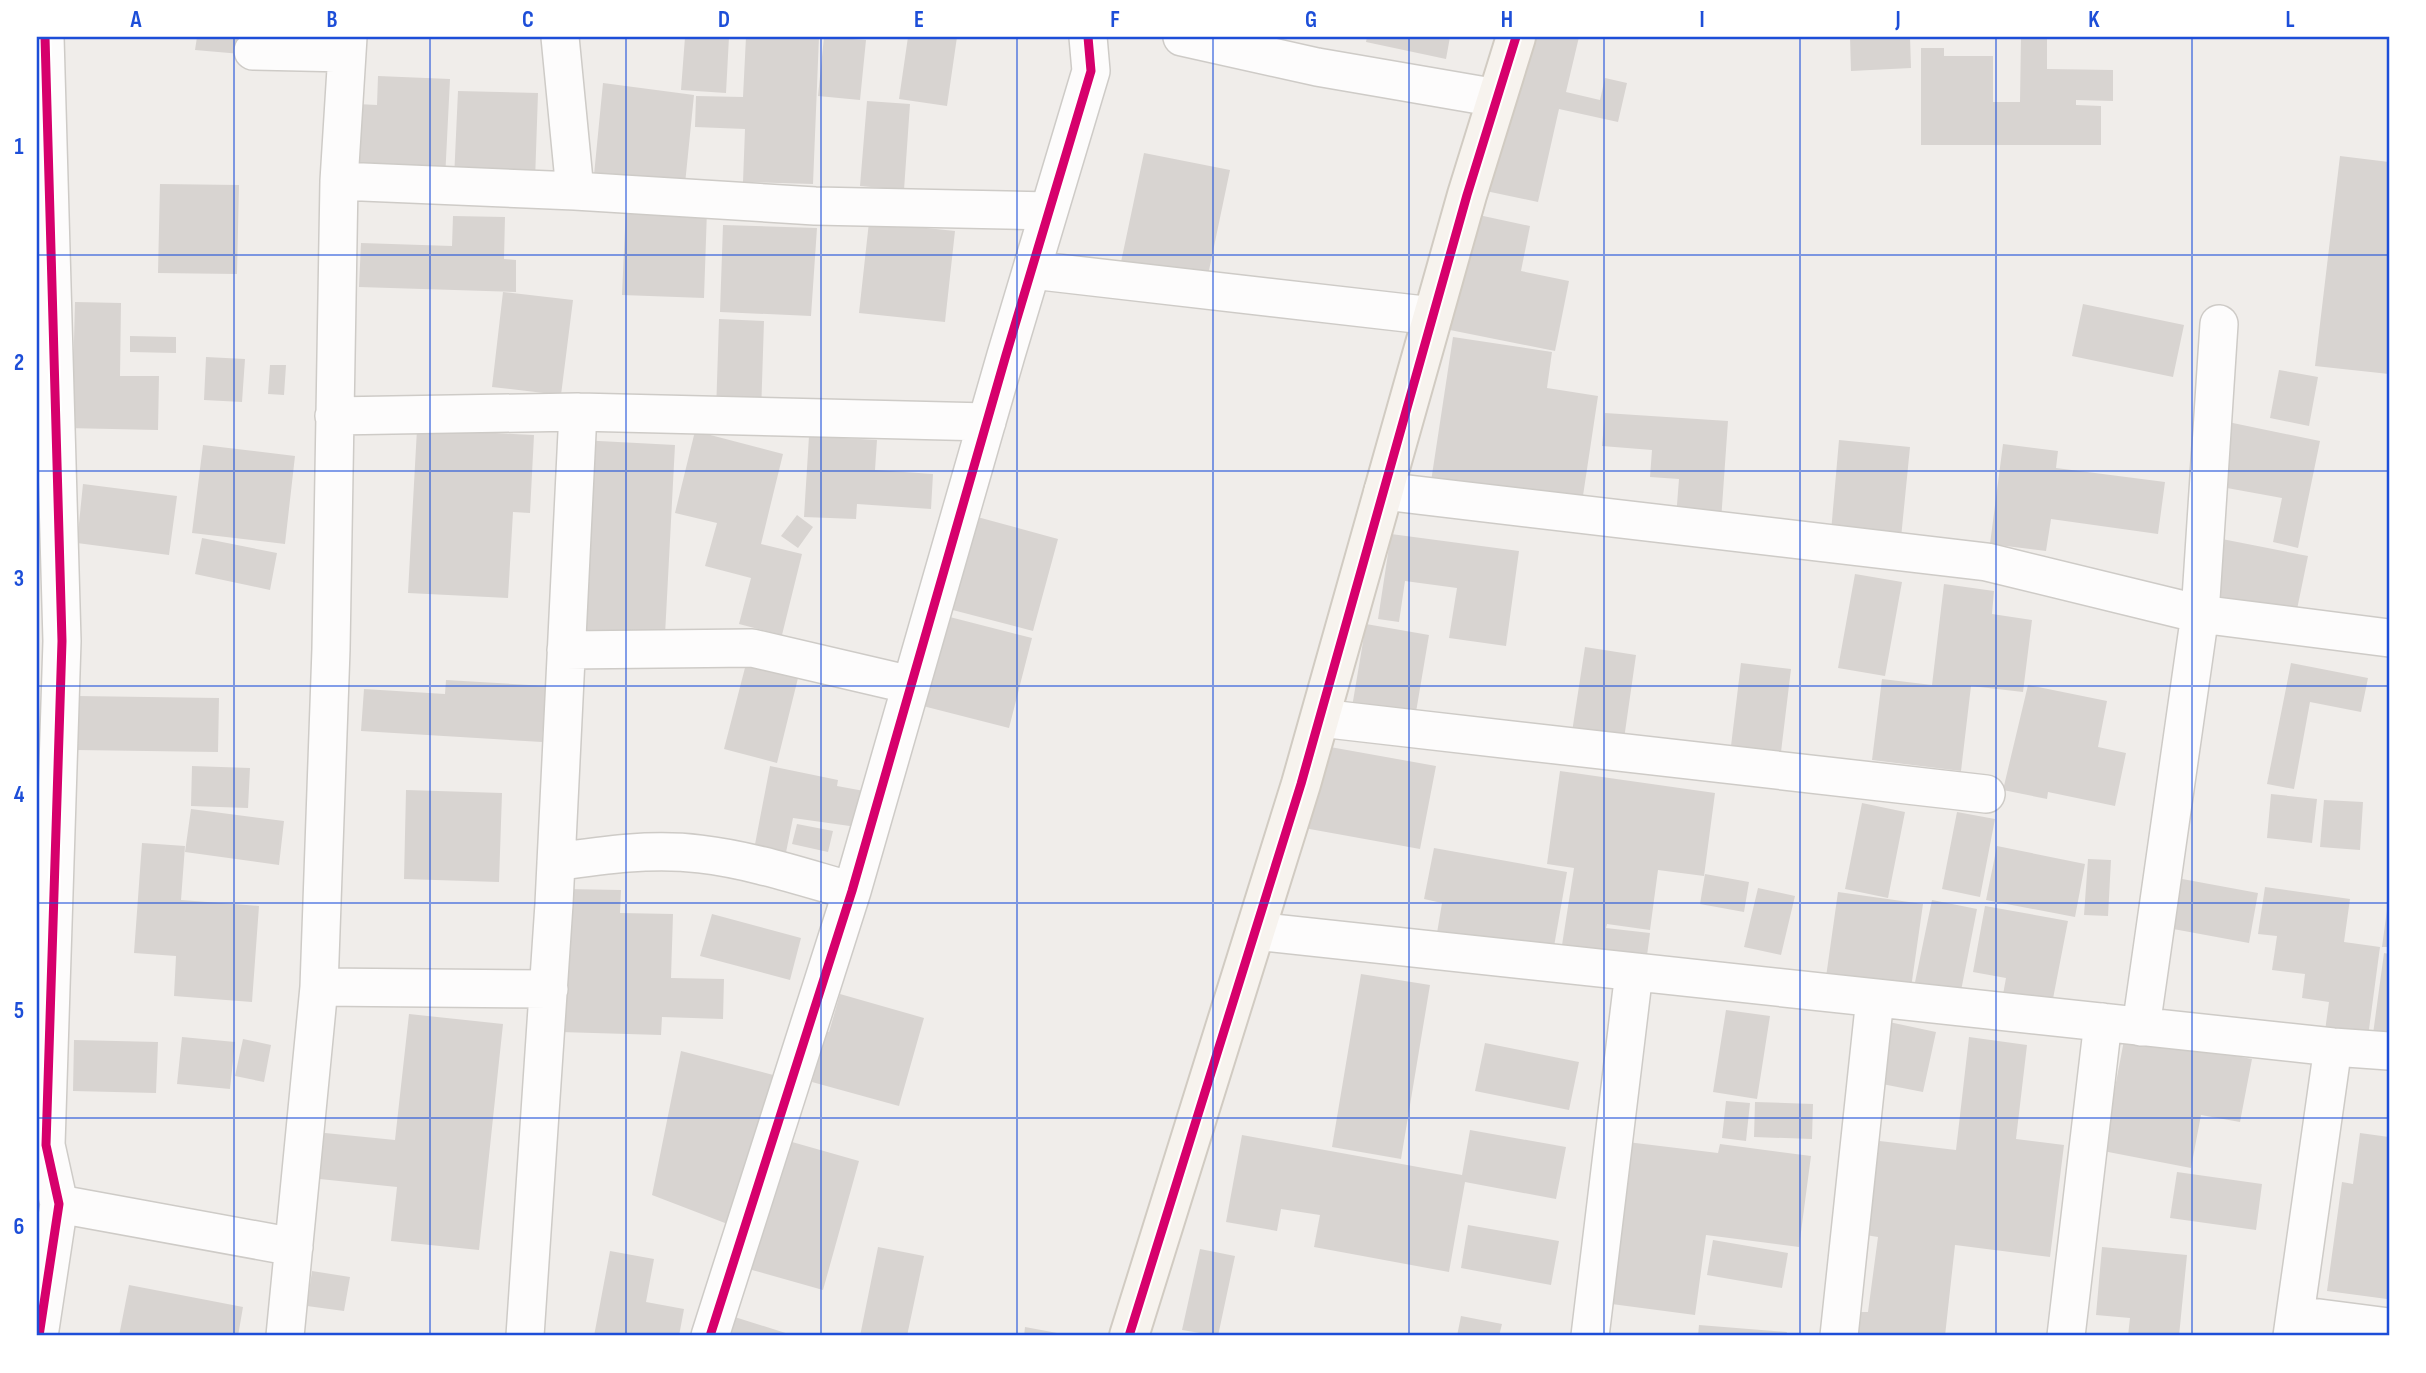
<svg xmlns="http://www.w3.org/2000/svg" width="2426" height="1373" viewBox="0 0 2426 1373" font-family="'Sofia Sans Condensed',sans-serif">
	<style>
		.building { fill: #d8d4d1 }
		.lines { fill: none; stroke-linecap: round; stroke-linejoin: round }
		.street-casing { stroke: #cecbc7; stroke-width: 40 }
		.secondary-casing { stroke: #d1cbc2; stroke-width: 42 }
		.street { stroke: #fdfcfc; stroke-width: 37 }
		.secondary { stroke: #f7f3ee; stroke-width: 38 }
		.cycleway-casing { stroke: #fff; stroke-width: 13 }
		.cycleway { stroke: #d6006c; stroke-width: 9 }
		.grid { fill: none; stroke: #1d4ed8; stroke-width: 2; stroke-opacity: 0.55 }
		.neatline { fill: none; stroke: #1d4ed8; stroke-width: 2.5 }
		.grid-label { font-size: 23px; text-anchor: middle; font-weight: bold; fill: #1d4ed8 }
	</style>
	<rect width="100%" height="100%" fill="#f0edea"/>
	<path class="building" d="M197,37H243L241,54L195,50Z
		M685,37H729L726,93L681,90Z
		M746,37H819L813,184L743,182L745,129L695,127L696,96L743,97Z
		M824,37L866,40L860,100L818,96Z
		M908,37H957L947,106L899,99Z
		M1367,37H1450L1446,59L1366,42Z
		M1521,37H1579L1566,92L1600,100L1605,78L1627,83L1618,122L1559,109L1538,202L1481,190Z
		M1850,37H1910L1911,68L1851,71Z
		M2021,37H2047V69L2113,70V101L2076,100V105L2101,106V145H1921V48H1944V56H1993V102H2020Z
		M378,76L450,79L445,179L354,175L357,104L377,105Z
		M603,83L694,95L685,184L594,175Z
		M458,91L538,93L535,181L454,179Z
		M867,101L910,104L904,190L860,186Z
		M1144,153L1230,170L1207,280L1121,262Z
		M2340,156L2389,162V374L2315,366Z
		M160,184L239,185L237,274L158,273Z
		M626,207L707,210L704,298L622,295Z
		M1474,214L1530,226L1521,271L1569,281L1555,351L1450,330Z
		M453,216L505,217L504,259L516,260V292L359,287L361,243L452,246Z
		M869,222L955,231L945,322L859,313Z
		M723,225L817,228L811,316L720,312Z
		M503,292L573,300L561,395L492,387Z
		M75,302L121,303L120,376H159L158,430L66,428L67,378L73,379Z
		M2083,304L2184,325L2173,377L2072,356Z
		M719,319L764,321L761,414L716,413Z
		M130,336L176,337V353L130,352Z
		M1453,337L1552,352L1547,388L1598,396L1581,509L1430,488Z
		M206,357L245,359L242,402L204,400Z
		M270,365H286L284,395L268,394Z
		M2279,370L2318,377L2309,426L2270,418Z
		M1605,413L1728,421L1721,521L1676,518L1679,479L1650,477L1652,450L1602,446Z
		M2228,422L2320,441L2298,548L2273,542L2282,498L2216,486Z
		M417,429L534,435L530,513L513,512L508,598L408,593Z
		M695,431L783,454L761,544L802,554L782,635L739,624L751,578L705,566L717,523L675,513Z
		M809,436L877,440L875,470L933,474L931,509L857,504L856,519L804,517Z
		M580,440L675,445L665,635L570,630Z
		M1839,440L1910,447L1901,538L1831,532Z
		M2003,444L2058,451L2056,468L2165,482L2158,534L2051,519L2046,551L1990,544Z
		M203,445L295,456L285,544L192,533Z
		M83,484L177,496L169,555L77,543Z
		M797,515L813,527L798,548L781,536Z
		M970,515L1058,539L1033,631L945,608Z
		M1391,534L1519,551L1506,646L1449,638L1457,588L1405,581L1399,622L1378,619Z
		M202,538L277,553L270,590L195,574Z
		M2222,539L2308,556L2295,619L2209,602Z
		M1855,574L1902,582L1885,676L1838,668Z
		M1944,584L1994,591L1992,614L2032,620L2023,692L1971,686L1961,771L1872,760L1882,679L1932,685Z
		M942,615L1032,638L1009,728L919,705Z
		M1366,624L1429,635L1415,718L1352,707Z
		M1585,647L1636,655L1624,739L1572,732Z
		M747,660L799,674L777,763L724,749Z
		M1741,663L1791,669L1781,752L1731,746Z
		M2291,663L2368,678L2361,712L2310,702L2294,789L2267,784Z
		M446,680L546,686L542,742L361,731L364,689L445,694Z
		M2028,685L2107,701L2098,747L2126,753L2115,806L2048,792L2047,799L2003,790Z
		M77,696L219,698L218,752L76,750Z
		M1319,745L1436,766L1420,849L1304,828Z
		M192,766L250,768L248,808L191,806Z
		M770,766L838,780L837,786L864,791L857,827L793,818L783,867L752,860Z
		M1560,771L1715,793L1704,876L1658,870L1650,930L1607,924L1606,928L1650,933L1646,963L1603,958L1604,947L1601,964L1560,958L1574,868L1547,864Z
		M406,790L502,793L499,882L404,879Z
		M2271,794L2317,799L2312,843L2267,838Z
		M2324,800L2363,802L2360,850L2320,847Z
		M1862,803L1905,812L1888,898L1845,889Z
		M191,809L284,821L279,865L185,852Z
		M1957,812L1995,819L1980,897L1942,889Z
		M797,824L833,831L828,852L792,844Z
		M142,843L185,846L181,900L259,906L252,1002L174,996L176,956L134,953Z
		M1997,846L2085,864L2075,917L1986,900Z
		M1434,848L1567,872L1552,958L1436,939L1442,903L1424,899Z
		M2088,859L2111,860L2108,916L2084,915Z
		M1705,874L1749,882L1744,912L1700,904Z
		M2166,876L2258,893L2249,943L2157,926Z
		M2265,887L2350,899L2344,942L2380,947L2367,1044L2324,1038L2329,1002L2302,998L2305,974L2272,970L2277,936L2258,934Z
		M1758,888L1795,896L1781,955L1744,947Z
		M565,889L621,890L620,913L673,914L671,978L724,979L723,1019L662,1017L661,1035L560,1032Z
		M1838,892L1923,904L1911,988L1826,977Z
		M1932,900L1977,909L1959,1001L1913,992Z
		M2388,902H2389V947H2382Z
		M1985,906L2068,921L2051,1009L2002,1000L2006,978L1973,972Z
		M712,914L801,938L790,980L700,956Z
		M2384,953L2389,954V1036L2373,1034Z
		M1361,974L1430,985L1401,1159L1332,1147Z
		M840,994L924,1018L899,1106L812,1082L826,1031L829,1032Z
		M1726,1010L1770,1016L1757,1099L1713,1092Z
		M409,1014L503,1024L479,1250L391,1241L397,1187L310,1178L315,1132L395,1140Z
		M1889,1022L1936,1032L1923,1092L1877,1083Z
		M2125,1035L2252,1059L2240,1122L2201,1115L2191,1168L2103,1151Z
		M182,1037L235,1042L230,1089L177,1084Z
		M1969,1037L2027,1045L2016,1139L2064,1145L2050,1257L1955,1245L1945,1336H1857L1860,1312H1868L1878,1237L1859,1234L1871,1140L1956,1150Z
		M243,1039L271,1045L264,1082L235,1076Z
		M74,1040L158,1042L156,1093L73,1091Z
		M1485,1043L1579,1062L1569,1110L1475,1091Z
		M681,1051L777,1076L738,1228L652,1195Z
		M1726,1101L1750,1103L1746,1141L1722,1138Z
		M1755,1102L1813,1104L1812,1139L1754,1137Z
		M1470,1130L1566,1147L1556,1199L1465,1182L1449,1272L1314,1247L1320,1215L1281,1209L1277,1231L1226,1222L1242,1135L1462,1175Z
		M2360,1133L2389,1137V1284L2387,1299L2327,1291L2342,1182L2353,1184Z
		M778,1138L859,1161L823,1290L745,1268Z
		M1627,1142L1718,1153L1720,1144L1811,1156L1799,1247L1706,1235L1695,1315L1604,1303Z
		M2177,1172L2262,1184L2256,1230L2170,1218Z
		M1468,1225L1559,1241L1551,1285L1461,1268Z
		M1713,1240L1788,1253L1782,1288L1707,1275Z
		M878,1247L924,1256L907,1336H860Z
		M2102,1247L2187,1255L2179,1336H2128L2130,1318L2096,1315Z
		M1200,1249L1235,1256L1218,1336L1182,1330Z
		M610,1251L654,1259L646,1302L684,1309L679,1336H594Z
		M312,1271L350,1277L344,1311L307,1306Z
		M129,1285L243,1307L238,1336H119Z
		M722,1313L795,1336H714Z
		M1461,1316L1502,1324L1499,1336H1457Z
		M1699,1325L1787,1332L1786,1336H1698Z
		M1025,1327L1068,1335V1336H1024Z"/>
	<g class="lines">
		<g class="street-casing">
			<path id="street" d="M560,37L575,191L815,206L1049,211
				M1182,37L1317,67L1497,98
				M253,51L347,53
				M339,181L575,191
				M1032,270L1433,316
				M334,416L578,412L987,422
				M1383,491L1987,562L2200,614L2389,638
				M566,650L752,648L911,685
				M1320,718L1986,794
				M556,862C604,855 652,848 700,854C752,860 802,877 852,891
				M1255,931L2333,1047L2389,1051
				M319,987L549,989
				M2141,1027L2200,614L2219,324
				M59,1204L294,1247
				M2296,1315L2389,1327
				M39,1336L59,1204L46,1145L62,641L45,37
				M285,1336L319,987L331,649L339,181L348,37
				M525,1336L554,904L578,412
				M710,1336L852,891L1006,355L1091,71L1088,37
				M1590,1336L1634,972
				M1839,1336L1875,998
				M2066,1336L2103,1022
				M2292,1336L2333,1047"/>
		</g>
		<g class="secondary-casing">
			<path id="secondary" d="M1129,1336L1301,784L1467,195L1516,37"/>
		</g>
		<use href="#street" class="street"/>
		<use href="#secondary" class="secondary"/>
		<g class="cycleway-casing">
			<path id="cycleway" d="M39,1336L59,1204L46,1145L62,641L45,37
				M710,1336L852,891L1006,355L1091,71L1088,37
				M1129,1336L1301,784L1467,195L1516,37"/>
		</g>
		<use href="#cycleway" class="cycleway"/>
	</g>
	<path class="grid" d="M234,37V1336M430,37V1336M626,37V1336M821,37V1336M1017,37V1336M1213,37V1336M1409,37V1336M1604,37V1336M1800,37V1336M1996,37V1336M2192,37V1336M37,255H2389M37,471H2389M37,686H2389M37,903H2389M37,1118H2389"/>
	<rect width="2426" height="1373" fill="none" stroke="#ffffff" stroke-width="77"/>
	<rect x="38" y="38" width="2350" height="1296" class="neatline"/>
	<g class="grid-label">
		<text x="136" y="27">A</text>
		<text x="332" y="27">B</text>
		<text x="528" y="27">C</text>
		<text x="724" y="27">D</text>
		<text x="919" y="27">E</text>
		<text x="1115" y="27">F</text>
		<text x="1311" y="27">G</text>
		<text x="1507" y="27">H</text>
		<text x="1702" y="27">I</text>
		<text x="1898" y="27">J</text>
		<text x="2094" y="27">K</text>
		<text x="2290" y="27">L</text>
		<text x="19" y="154">1</text>
		<text x="19" y="370">2</text>
		<text x="19" y="586">3</text>
		<text x="19" y="802">4</text>
		<text x="19" y="1018">5</text>
		<text x="19" y="1234">6</text>
	</g>
</svg>
